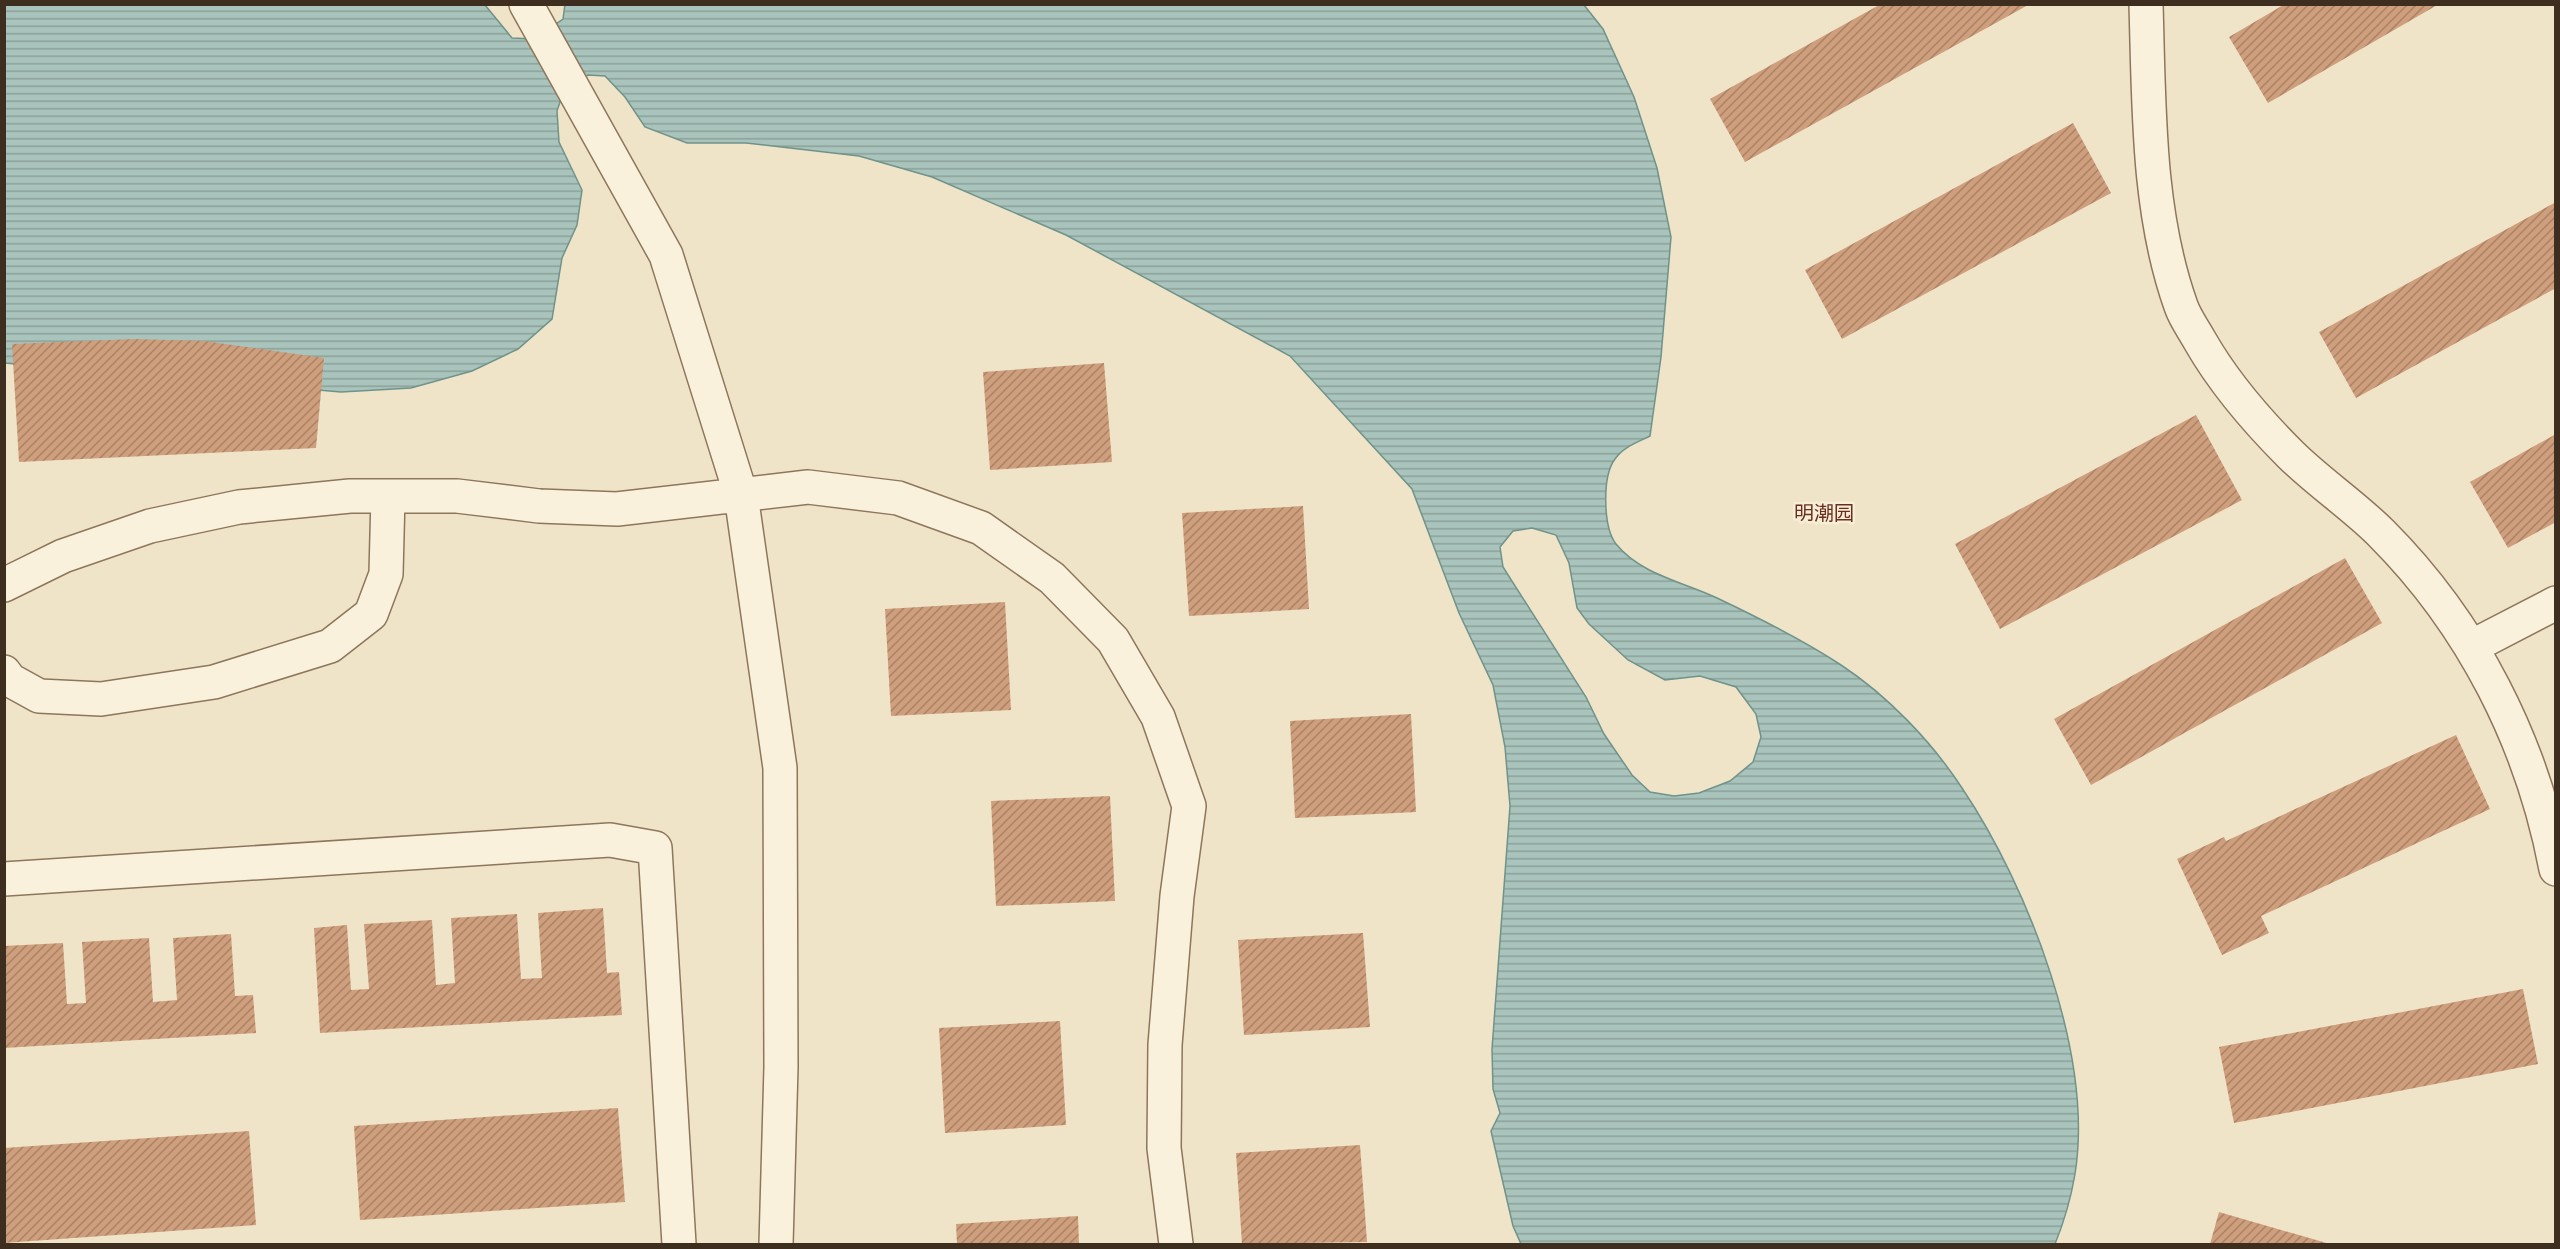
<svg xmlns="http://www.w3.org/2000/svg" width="2560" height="1249" viewBox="0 0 2560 1249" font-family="'IBM Plex Serif','Noto Sans SC',serif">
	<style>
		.water { fill: url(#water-rules); stroke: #6f938a; stroke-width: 1.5; fill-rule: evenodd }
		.building { fill: url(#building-hatch) }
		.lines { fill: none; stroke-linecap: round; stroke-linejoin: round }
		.minor-casing { stroke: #8d765c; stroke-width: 36 }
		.minor { stroke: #faf1dc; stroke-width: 33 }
		.labels { text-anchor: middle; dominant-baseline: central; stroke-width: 5; stroke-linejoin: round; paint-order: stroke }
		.quarter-label { font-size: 20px; fill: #6b2e1e; stroke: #f7eed8 }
	</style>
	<defs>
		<pattern id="water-rules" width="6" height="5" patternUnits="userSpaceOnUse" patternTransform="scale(1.5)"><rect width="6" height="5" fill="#a9c4bc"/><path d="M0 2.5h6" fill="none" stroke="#8ba098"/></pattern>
		<pattern id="building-hatch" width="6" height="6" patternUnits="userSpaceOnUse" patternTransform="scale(1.5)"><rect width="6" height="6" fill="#cf9f7d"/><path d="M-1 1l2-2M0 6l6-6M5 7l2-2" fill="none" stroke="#a98266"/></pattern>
	</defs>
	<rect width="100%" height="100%" fill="#f0e4c8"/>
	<path class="water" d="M565,4L1584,5L1603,29L1634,97L1657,168L1671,237L1661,357L1650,436C1638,442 1623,447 1615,459C1602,476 1603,527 1616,544C1640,574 1683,582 1717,598C1755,616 1806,642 1841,665C1888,696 1932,742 1962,788C2028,886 2094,1055 2075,1174C2071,1198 2064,1222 2055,1244H1521L1513,1226L1491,1131L1500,1113L1493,1089L1492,1049L1510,806L1505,747L1493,685L1459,613L1412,489L1290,356L1066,235L932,177L859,156L746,143H687L645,127L625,97L605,76L588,75L564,90L557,111L559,142L582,190L577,225L562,258L552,319L518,349L472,371L411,388L341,392L5,363L4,5H485L512,38L534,39L563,19ZM1532,528L1556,535L1569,563L1577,608L1589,624L1628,660L1665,680L1700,676L1736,687L1756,714L1761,737L1753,762L1730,781L1699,793L1674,796L1650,792L1632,775L1604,734L1586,697L1503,567L1500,547L1513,531Z"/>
	<path class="building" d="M1881,4H2030L1745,162L1710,99Z
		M2285,4H2439L2268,103L2229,37Z
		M2073,123L2111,193L1842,339L1805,270Z
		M2556,202V288L2356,398L2319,332Z
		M134,339L204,341L324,358L316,448L19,462L12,344Z
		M1104,363L1112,462L990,470L983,372Z
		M2196,415L2242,500L2000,629L1955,544Z
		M2556,434V522L2508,548L2470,482Z
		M1303,506L1309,609L1189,616L1182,513Z
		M2345,558L2382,623L2091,785L2054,719Z
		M1005,602L1011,710L891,716L885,609Z
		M1411,714L1416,812L1295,818L1290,721Z
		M2456,735L2490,809L2261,916L2269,933L2222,955L2177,859L2224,837L2226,841Z
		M1110,796L1115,901L996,906L991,801Z
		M603,908L607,973L619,972L622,1015L320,1033L314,928L347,925L351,990L369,989L364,924L432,920L436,985L455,983L451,918L517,914L521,979L542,978L538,913Z
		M1363,933L1370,1027L1244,1035L1238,940Z
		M231,934L235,996L253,995L256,1033L4,1048V946L63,943L67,1004L86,1003L82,942L149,938L153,1002L177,1000L173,938Z
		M2523,989L2538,1064L2234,1123L2219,1047Z
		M1060,1021L1066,1125L945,1133L939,1028Z
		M618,1108L625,1202L360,1220L354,1126Z
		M249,1131L256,1225L4,1243V1148Z
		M1360,1145L1367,1242L1242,1244L1236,1153Z
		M2219,1212L2330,1244H2210Z
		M1078,1216L1079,1244H957L956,1224Z"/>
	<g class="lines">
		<g class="minor-casing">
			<path id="minor" d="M526,4L666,255L741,495L780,768L781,1067L776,1244
				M2146,4C2149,104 2147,211 2181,306C2185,318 2194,330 2200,341C2224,383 2256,420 2290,454C2318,482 2353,505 2381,533C2472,624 2532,742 2556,869
				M4,585L63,556L150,526L239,507L350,496H457L539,506L617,509L808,487L898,498L981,528L1052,578L1113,640L1158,717L1189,806L1177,896L1165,1045L1164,1148L1176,1244
				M2471,647L2556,603
				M4,672L10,680L39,696L101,699L214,682L330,646L371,614L386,574L388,496
				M4,879L610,840L655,848L679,1244"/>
		</g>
		<use href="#minor" class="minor"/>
	</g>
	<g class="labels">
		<g class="quarter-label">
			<text x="1824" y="512">明潮园</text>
		</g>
	</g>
	<rect width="2560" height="1249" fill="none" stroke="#3d2e20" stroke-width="12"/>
</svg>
